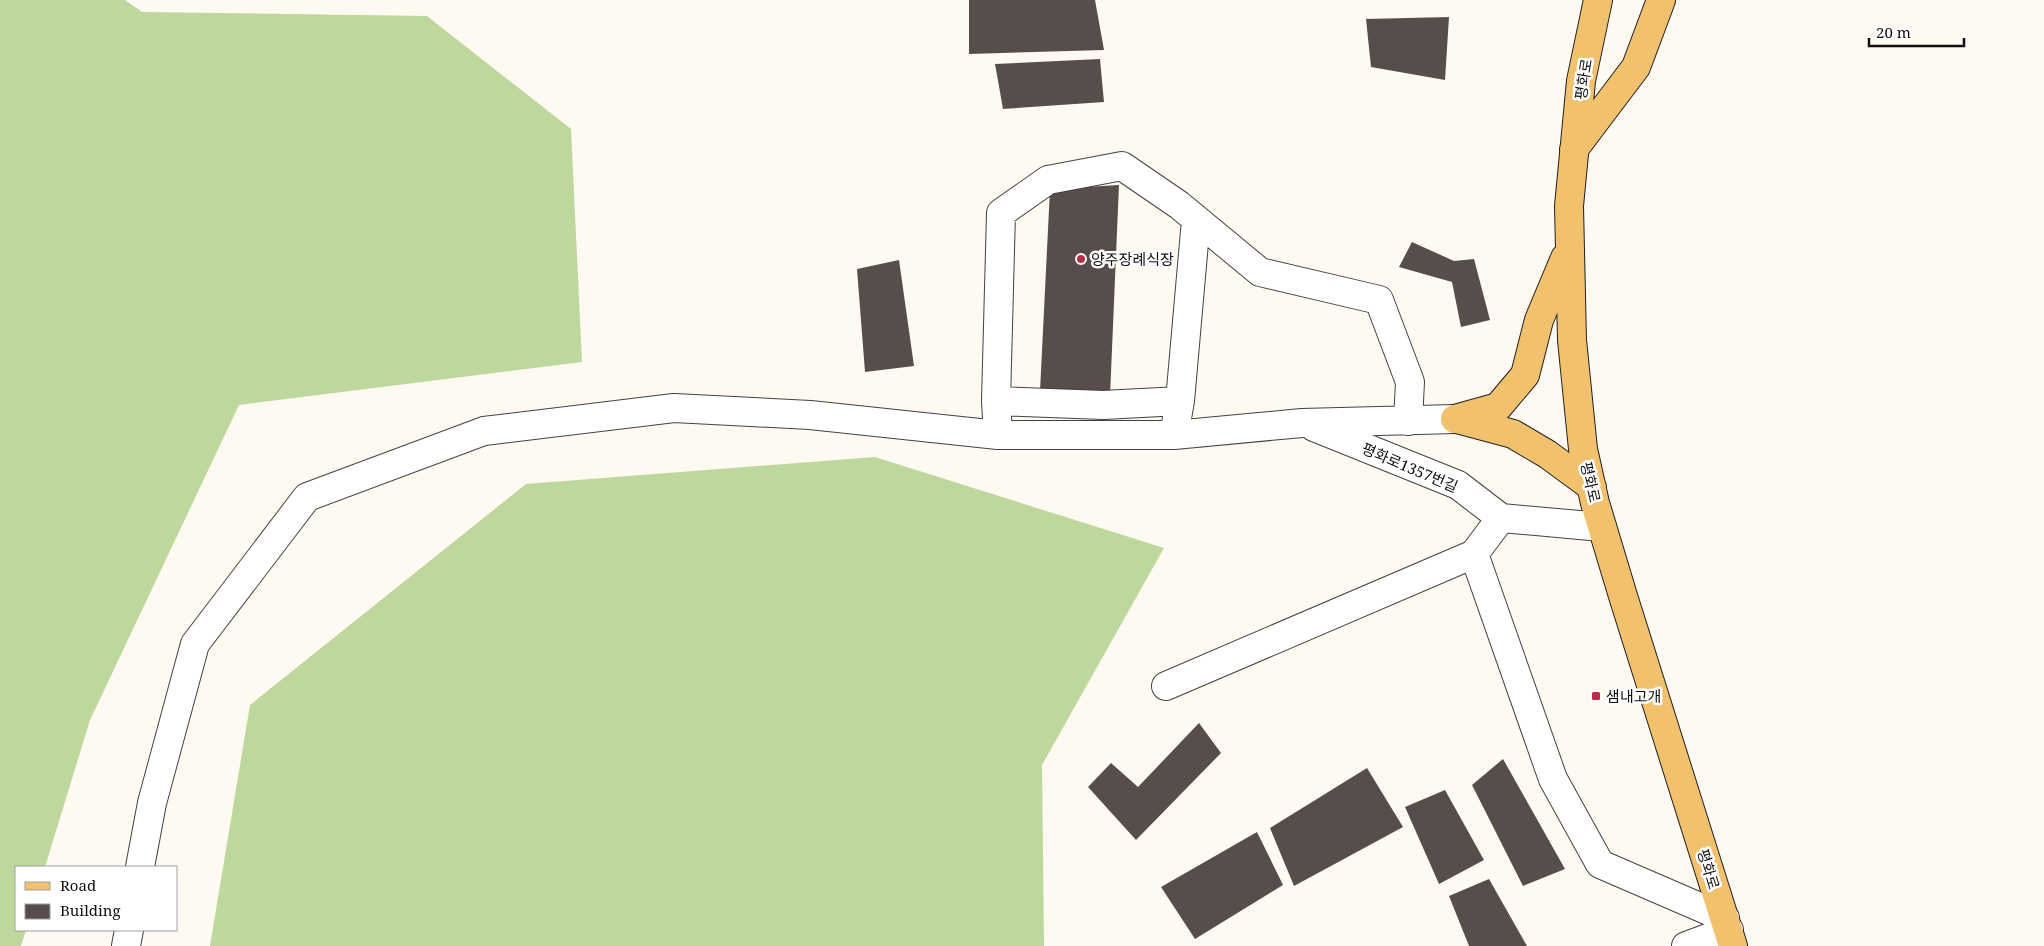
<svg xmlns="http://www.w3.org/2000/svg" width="2044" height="946" viewBox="0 0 2044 946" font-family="'Noto Serif','Noto Sans KR',serif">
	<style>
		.forest { fill: #bed79c }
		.building { fill: #574e4b }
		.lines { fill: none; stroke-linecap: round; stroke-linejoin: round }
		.minor-casing { stroke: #424242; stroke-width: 30 }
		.major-casing { stroke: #202020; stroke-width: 30 }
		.minor { stroke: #fff; stroke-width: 28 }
		.major { stroke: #f1c16e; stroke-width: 28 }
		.poi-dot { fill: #b82d45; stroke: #fff; stroke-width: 2 }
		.labels { text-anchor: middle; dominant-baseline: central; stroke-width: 5; stroke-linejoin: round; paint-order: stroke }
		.street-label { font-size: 15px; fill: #0f0f0f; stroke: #fff }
		.poi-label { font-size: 15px; fill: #0f0f0f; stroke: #fff; text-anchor: start }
	</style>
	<rect width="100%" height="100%" fill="#fefaf1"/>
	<path class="forest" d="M0,0H125L142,12L427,16L571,129L582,362L239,405L90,720L45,867H16V930H26L21,946H0Z
		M875,457L1164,548L1042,765L1044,946H210L250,705L526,484Z"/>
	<path class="building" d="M969,0H1095L1104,50L969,54Z
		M1449,17L1445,80L1371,67L1366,19Z
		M1100,59L1104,102L1003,109L995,64Z
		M1119,185L1110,396L1040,391L1050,189Z
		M1412,242L1454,261L1474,259L1490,320L1461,327L1452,282L1399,267Z
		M899,260L914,366L865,372L857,269Z
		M1199,723L1221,753L1136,840L1088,787L1111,763L1138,787Z
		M1503,759L1565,869L1523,886L1472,785Z
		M1367,768L1403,827L1294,886L1270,828Z
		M1445,790L1484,860L1439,884L1405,807Z
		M1257,832L1283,885L1195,939L1161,887Z
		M1489,879L1527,946H1469L1449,896Z"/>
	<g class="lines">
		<g class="minor-casing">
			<path id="minor" d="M996,401L1103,405L1180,401
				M1314,427L1458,485L1501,518L1602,527
				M998,435L996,401L1001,213L1048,180L1122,166L1179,205L1260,272L1379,300L1410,382L1408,421
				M1174,435L1180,401L1196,220
				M1474,554L1553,779L1600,864L1725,918
				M1166,686L1474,554L1501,518
				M140,867L152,803L195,644L307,497L484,431L674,408L810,415L998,435H1174L1302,423L1455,419
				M126,946L129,930
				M1686,946L1729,930"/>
		</g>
		<g class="major-casing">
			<path id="major" d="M1598,0L1581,81L1569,206L1572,340L1583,449L1595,503L1623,596L1733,946
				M1574,149L1636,67L1661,0
				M1455,419L1498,407L1525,375L1539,320L1565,258
				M1457,419L1513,434L1547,454L1592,487"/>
		</g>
		<use href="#minor" class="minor"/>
		<use href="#major" class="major"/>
	</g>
	<g class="poi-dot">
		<circle cx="1081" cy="259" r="5"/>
		<rect x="1591" y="691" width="10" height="10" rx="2.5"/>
	</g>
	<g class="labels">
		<g class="street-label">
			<text transform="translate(1583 79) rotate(-81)">평화로</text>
			<text transform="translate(1410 467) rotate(23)">평화로1357번길</text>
			<text transform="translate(1591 482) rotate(77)">평화로</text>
			<text transform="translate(1709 869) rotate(73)">평화로</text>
		</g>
		<g class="poi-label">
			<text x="1091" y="259">양주장례식장</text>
			<text x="1606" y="696">샘내고개</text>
		</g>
	</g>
	<rect x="15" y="866" width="162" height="65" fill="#ffffff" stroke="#9f9f9f"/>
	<rect x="25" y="882" width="25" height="8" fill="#f1c16e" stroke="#9f9f9f"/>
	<text x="60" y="891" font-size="15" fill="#0f0f0f">Road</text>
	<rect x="25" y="904" width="25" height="15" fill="#574e4b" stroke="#9f9f9f"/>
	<text x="60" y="916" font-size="15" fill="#0f0f0f">Building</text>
	<path d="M1869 38v8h95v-8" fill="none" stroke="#0f0f0f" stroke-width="2.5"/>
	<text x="1876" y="38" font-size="15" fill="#0f0f0f" stroke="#ffffff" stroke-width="4" paint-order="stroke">20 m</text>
</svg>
